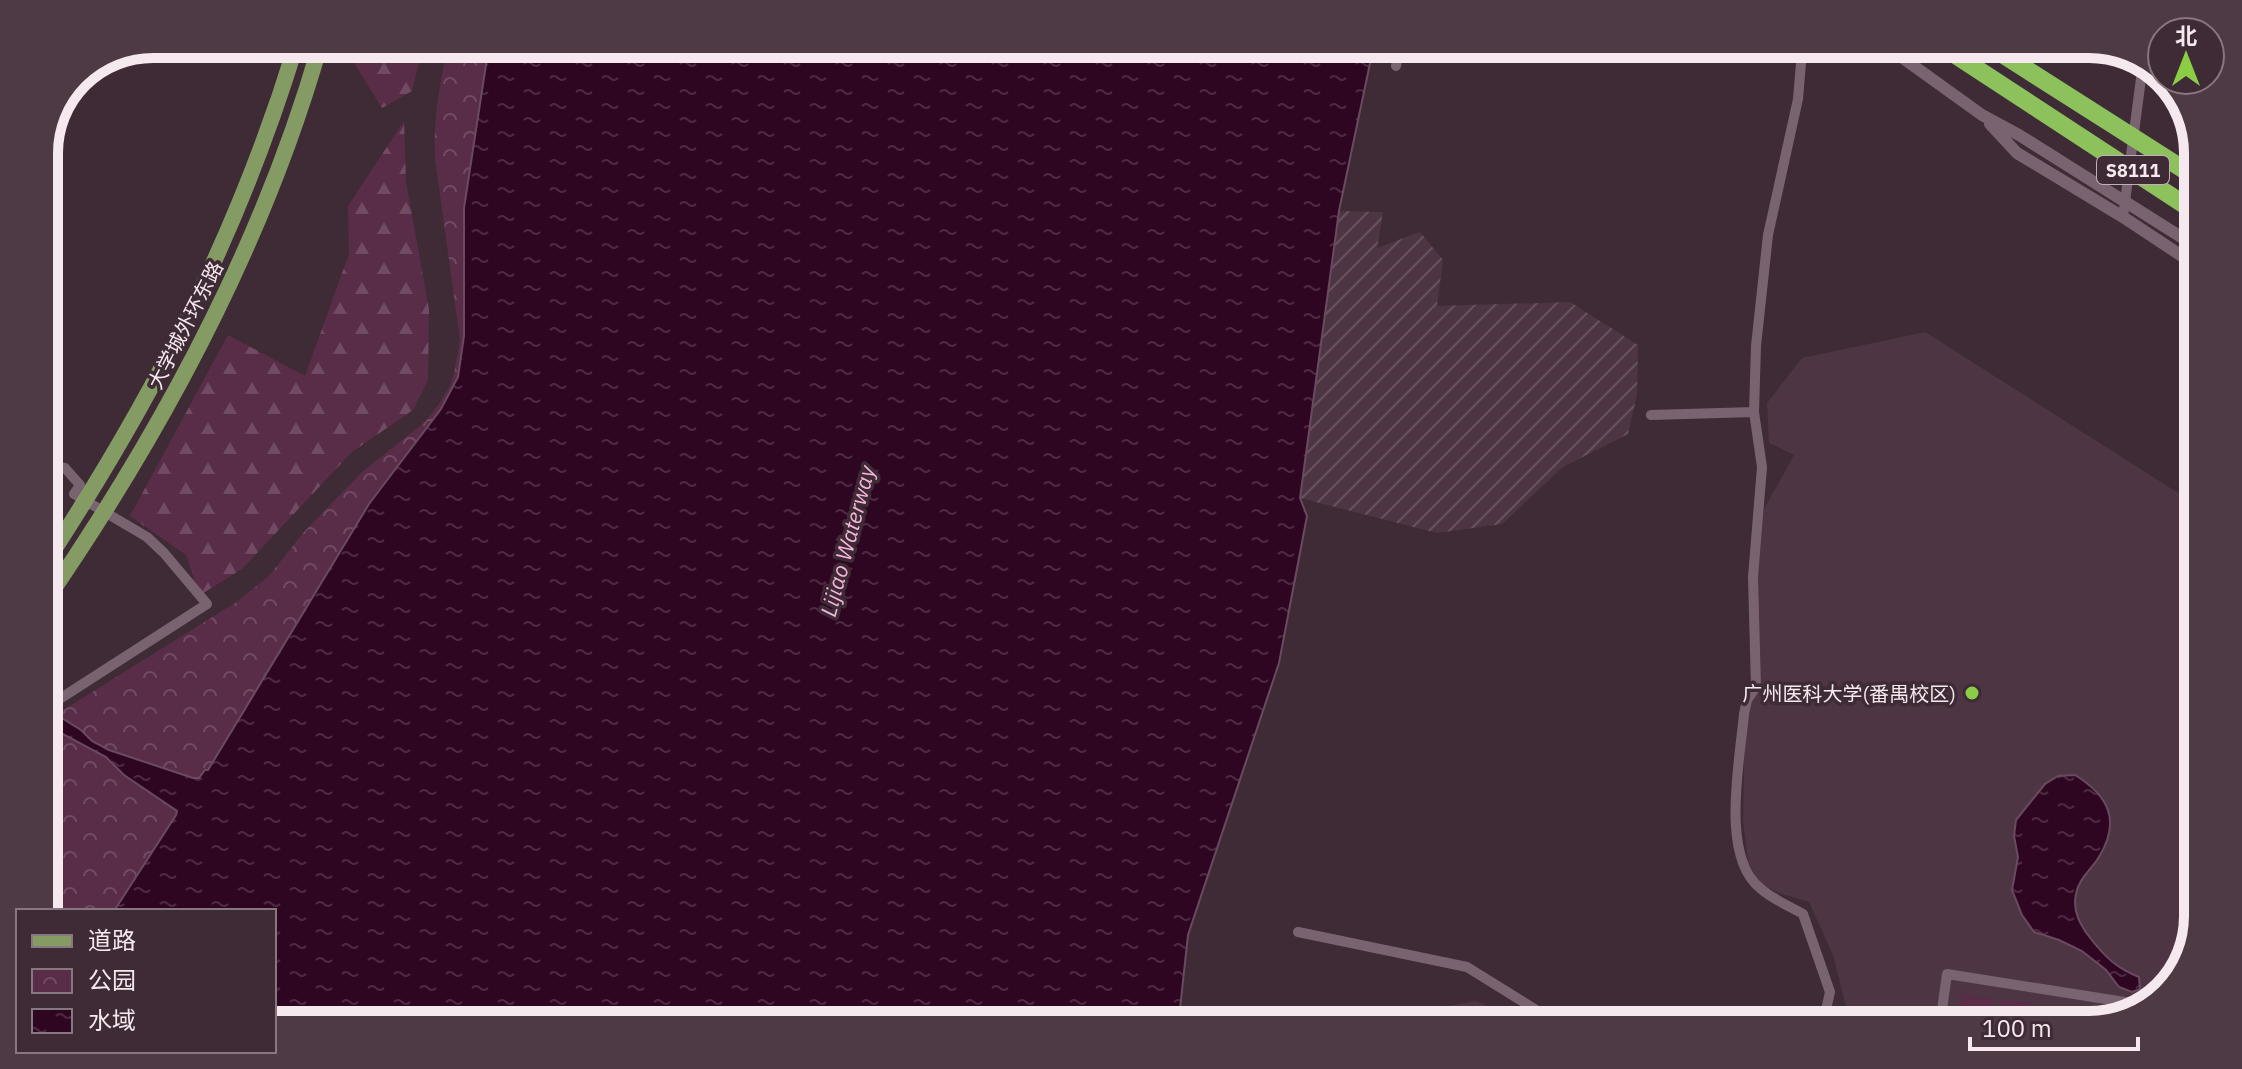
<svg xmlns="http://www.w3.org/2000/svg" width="2242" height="1069" viewBox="0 0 2242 1069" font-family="'IBM Plex Sans','Noto Sans SC',sans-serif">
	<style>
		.built { fill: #4d3544 }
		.industrial { fill: url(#industrial-furrows) }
		.forest { fill: url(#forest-firs) }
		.park { fill: url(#park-crowns) }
		.pitch { fill: #592d48 }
		.water { fill: url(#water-ripples); stroke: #6a4a60; stroke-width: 2 }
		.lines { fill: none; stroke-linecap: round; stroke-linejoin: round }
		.minor { stroke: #796370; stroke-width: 10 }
		.tertiary { stroke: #796370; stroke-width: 12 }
		.primary { stroke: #849b64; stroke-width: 16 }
		.motorway { stroke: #8cc15c; stroke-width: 18 }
		.poi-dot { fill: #8bce46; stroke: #3e2b36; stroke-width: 3 }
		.labels { text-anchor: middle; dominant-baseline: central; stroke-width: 7; stroke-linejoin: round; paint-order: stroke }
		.shield { fill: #3e2b36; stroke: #beafb8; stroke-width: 2 }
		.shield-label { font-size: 18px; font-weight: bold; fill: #f5e8ef }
		.street-label { font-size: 20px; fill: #f5e8ef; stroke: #3e2b36 }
		.poi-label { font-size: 20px; fill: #f5e8ef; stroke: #3e2b36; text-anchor: end }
		.water-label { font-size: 22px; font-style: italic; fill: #f9b5dd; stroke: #3e2b36 }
		.rim { fill: none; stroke: #f5e8ef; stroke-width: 10 }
	</style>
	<defs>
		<pattern id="industrial-furrows" width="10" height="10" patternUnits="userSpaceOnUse" patternTransform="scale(2)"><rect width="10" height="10" fill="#4d3544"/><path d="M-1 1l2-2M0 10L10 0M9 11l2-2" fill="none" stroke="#67525f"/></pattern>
		<pattern id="forest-firs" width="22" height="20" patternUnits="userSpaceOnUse" patternTransform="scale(2)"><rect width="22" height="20" fill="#592d48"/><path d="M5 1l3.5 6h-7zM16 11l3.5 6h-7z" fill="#714b63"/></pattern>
		<pattern id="park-crowns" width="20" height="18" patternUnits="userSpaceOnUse" patternTransform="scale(2)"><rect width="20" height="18" fill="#592d48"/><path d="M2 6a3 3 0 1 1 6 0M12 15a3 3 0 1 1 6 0" fill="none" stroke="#714b63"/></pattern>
		<pattern id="water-ripples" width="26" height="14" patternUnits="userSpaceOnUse" patternTransform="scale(2)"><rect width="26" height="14" fill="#2f0622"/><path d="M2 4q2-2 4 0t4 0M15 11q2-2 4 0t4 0" fill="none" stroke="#4e2a42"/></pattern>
	</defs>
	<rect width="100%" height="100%" fill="#3e2b36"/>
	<path class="built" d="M1925,332L2194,503L2189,958L2150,1006L2089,1025L1844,1024L1847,1011L1833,955L1809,902L1779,893L1758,882L1748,861L1743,821L1745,710L1759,676L1757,574L1764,509L1794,455L1769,443L1767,403L1802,358Z
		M1475,1001L1491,1007L1520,1023L1399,1022L1402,1015Z"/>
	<path class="industrial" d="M1339,211L1383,212L1377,248L1420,232L1443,260L1437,306L1570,302L1638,345L1637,395L1628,434L1563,467L1502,524L1437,533L1300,498Z"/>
	<path class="forest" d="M343,45H423L412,91L382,108Z
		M404,121L406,182L429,309L428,380L413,410L352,452L242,569L200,595L186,555L130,516L228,335L305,376L349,254L348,206Z"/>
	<path class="park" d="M448,45H489L464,208V336L458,377L441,409L374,496L208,770H205L114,911H44V722L235,603L268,577L304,532L362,472L425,422L439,404L450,386L454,374L460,340L435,158C433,119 440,83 448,45Z"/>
	<path class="pitch" d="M1961,994L1994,998L1992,1015L1959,1012Z
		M2001,999L2033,1003L2031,1021L1999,1017Z
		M2042,1006L2075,1009L2073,1025L2040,1023Z
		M2084,1011L2116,1014V1017L2089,1025H2082Z"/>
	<path class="water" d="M489,45L1373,49L1339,211L1300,498L1307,516L1279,663L1188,935L1179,1018L1177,1021L274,1017V911H114L176,815L177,811L124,775L106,757L44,724V707L81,730L92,741L109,750L193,778H199L205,770H208L369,504L441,409L458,377L464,336V208Z
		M2075,775C2109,796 2121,821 2099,857C2091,870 2079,878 2076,894C2072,912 2081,926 2091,939C2105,957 2118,969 2139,977L2140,989L2132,992L2119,987L2106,970L2082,951L2059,940L2034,932L2022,915L2012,890L2018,857L2014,836L2016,820L2045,784L2058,776Z"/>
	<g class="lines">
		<path class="minor" d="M1802,51L1798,99L1768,235L1756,346L1754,412L1762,467L1753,577L1756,687L1747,700L1744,714C1740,760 1720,856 1760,888C1772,899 1789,906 1803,914L1830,992L1825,1014L1817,1024
			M1396,66L1399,49
			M2123,217L2143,63
			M1651,415L1754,412
			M44,468L53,466L65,468L80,485L74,494L147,537L164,553L207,604L44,709
			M1298,932L1467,967L1557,1023
			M1940,1024L1947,974L2150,1006"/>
		<path class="tertiary" d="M1893,51L1982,115L2019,135L2197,247
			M1990,124L2017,153L2123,217L2197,266"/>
		<path class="primary" d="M44,565C153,399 238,235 296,45
			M44,603C162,432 263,245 320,45"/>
		<path class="motorway" d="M1951,52L2197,213
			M1999,52L2197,178"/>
	</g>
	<circle class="poi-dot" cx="1972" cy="693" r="8"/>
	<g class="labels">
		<rect class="shield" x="2097" y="156" width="72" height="28" rx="6"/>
		<g class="shield-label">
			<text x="2133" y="170">S8111</text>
		</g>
		<g class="street-label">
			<text transform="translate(185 325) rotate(-63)">大学城外环东路</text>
		</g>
		<g class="poi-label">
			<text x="1956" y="693">广州医科大学(番禺校区)</text>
		</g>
		<g class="water-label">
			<text transform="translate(847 541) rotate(-75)">Lijiao Waterway</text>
		</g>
	</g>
	<path d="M0 0H2242V1069H0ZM153 58H2089A95 95 0 0 1 2184 153V916A95 95 0 0 1 2089 1011H153A95 95 0 0 1 58 916V153A95 95 0 0 1 153 58Z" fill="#4d3a45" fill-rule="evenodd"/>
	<path class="rim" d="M153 58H2089A95 95 0 0 1 2184 153V916A95 95 0 0 1 2089 1011H153A95 95 0 0 1 58 916V153A95 95 0 0 1 153 58Z"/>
	<rect x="16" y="909" width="260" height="144" fill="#3e2b36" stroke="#877780" stroke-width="2"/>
	<rect x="32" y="935" width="40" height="12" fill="#849b64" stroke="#877780" stroke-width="2"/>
	<text x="88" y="949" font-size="24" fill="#f5e8ef">道路</text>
	<rect x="32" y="969" width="40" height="24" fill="url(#park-crowns)" stroke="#877780" stroke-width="2"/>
	<text x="88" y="989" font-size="24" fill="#f5e8ef">公园</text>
	<rect x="32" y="1009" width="40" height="24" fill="url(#water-ripples)" stroke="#877780" stroke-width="2"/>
	<text x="88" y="1029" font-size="24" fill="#f5e8ef">水域</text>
	<g transform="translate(2186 56)"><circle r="38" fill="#3e2b36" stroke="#877780" stroke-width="2"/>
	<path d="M0-6L14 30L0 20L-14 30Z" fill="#8bce46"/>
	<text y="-12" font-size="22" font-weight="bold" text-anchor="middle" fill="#f5e8ef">北</text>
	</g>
	<path d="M1970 1037v12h168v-12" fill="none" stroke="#f5e8ef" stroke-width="4"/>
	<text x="1982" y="1037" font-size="24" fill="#f5e8ef" stroke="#3e2b36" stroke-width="6" paint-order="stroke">100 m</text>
</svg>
